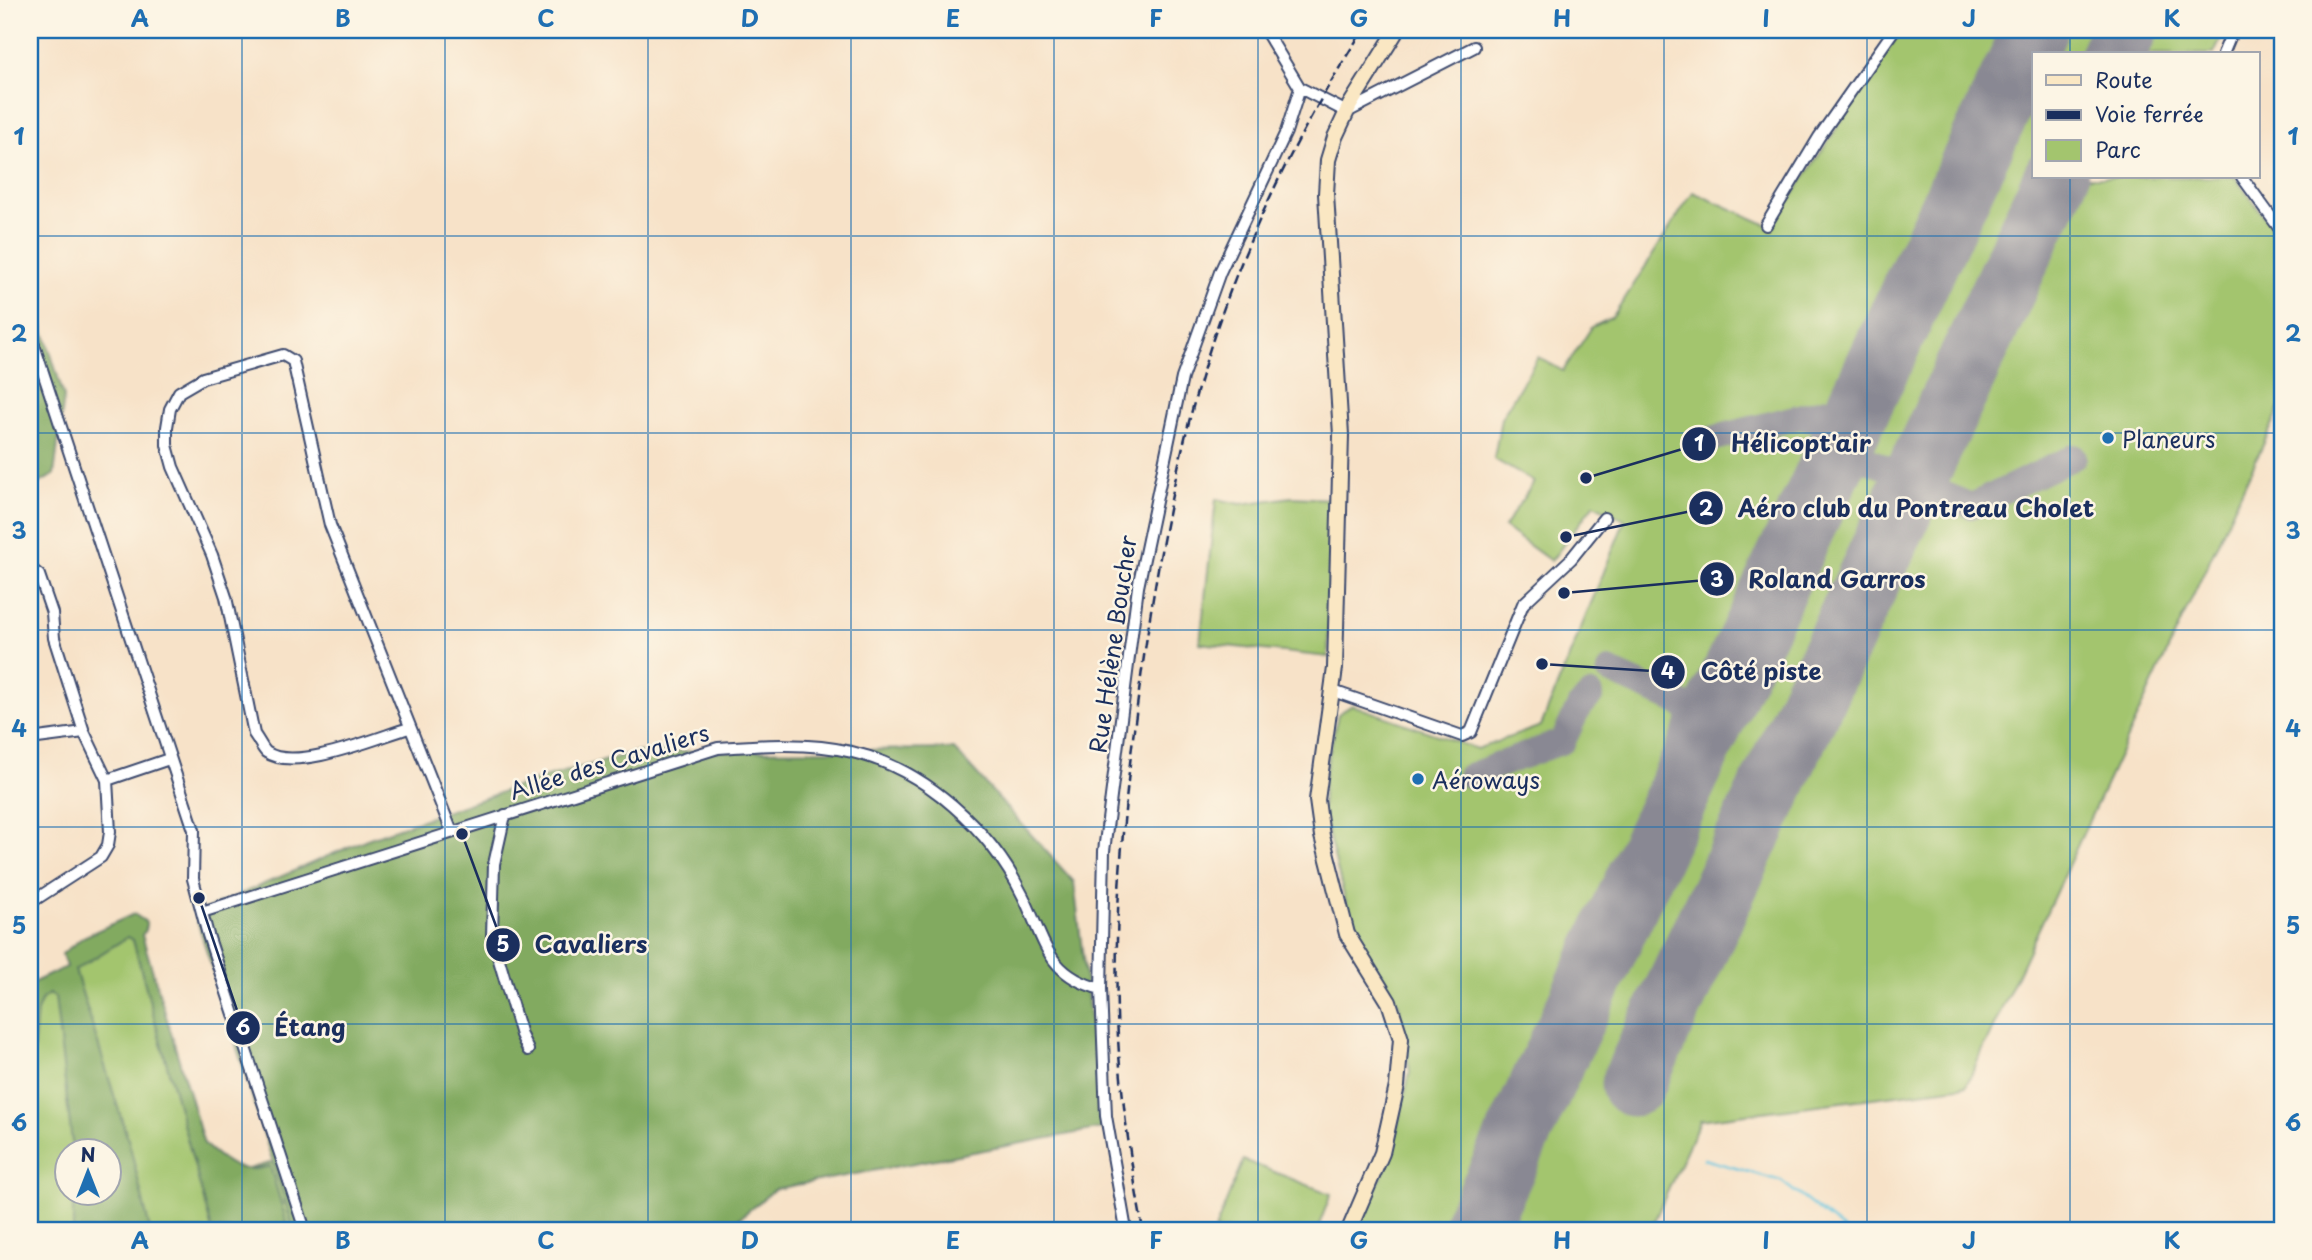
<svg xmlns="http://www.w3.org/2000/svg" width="2312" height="1260" viewBox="0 0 2312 1260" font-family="'Playpen Sans',sans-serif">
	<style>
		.green { fill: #a3c56e; stroke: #5f7a66; stroke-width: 2; fill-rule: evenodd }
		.forest { fill: #82aa61; stroke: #4e6c60; stroke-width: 2 }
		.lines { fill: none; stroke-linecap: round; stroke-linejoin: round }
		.stream { stroke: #60c3de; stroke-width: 2.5 }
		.taxiway { stroke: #898893; stroke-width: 26 }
		.runway { stroke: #898893; stroke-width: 65 }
		.street-casing { stroke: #3c4a6e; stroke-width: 14 }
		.secondary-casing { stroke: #3c4a6e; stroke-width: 18 }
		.street { stroke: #fff; stroke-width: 10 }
		.secondary { stroke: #fae7c3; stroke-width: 14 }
		.rail { stroke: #1b2f5e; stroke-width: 2.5; stroke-dasharray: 10 5; stroke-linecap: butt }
		.grid { fill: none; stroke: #1f6fb2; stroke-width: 2; stroke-opacity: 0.55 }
		.poi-dot { fill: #1f6fb2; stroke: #fcf5e5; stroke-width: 2.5 }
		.labels { text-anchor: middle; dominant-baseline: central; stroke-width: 5; stroke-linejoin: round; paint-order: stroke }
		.poi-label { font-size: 23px; fill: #1b2f5e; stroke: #fcf5e5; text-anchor: start }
		.street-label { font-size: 23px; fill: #1b2f5e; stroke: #fcf5e5 }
		.leader { fill: none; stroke: #1b2f5e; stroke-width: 2.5 }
		.callout-dot { fill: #1b2f5e; stroke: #fcf5e5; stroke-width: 2.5 }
		.mark-label { font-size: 21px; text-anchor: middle; font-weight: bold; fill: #fff }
		.callout-label { font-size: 24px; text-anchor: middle; font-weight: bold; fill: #1b2f5e; stroke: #fcf5e5; stroke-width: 5; stroke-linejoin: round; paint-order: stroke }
		.neatline { fill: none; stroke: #1f6fb2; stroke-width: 2.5 }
		.grid-label { font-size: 23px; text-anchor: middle; font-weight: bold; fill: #1f6fb2 }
	</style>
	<rect width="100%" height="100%" fill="#fcf5e5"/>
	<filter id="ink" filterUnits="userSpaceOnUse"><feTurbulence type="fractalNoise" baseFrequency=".0143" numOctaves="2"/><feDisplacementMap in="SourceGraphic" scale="14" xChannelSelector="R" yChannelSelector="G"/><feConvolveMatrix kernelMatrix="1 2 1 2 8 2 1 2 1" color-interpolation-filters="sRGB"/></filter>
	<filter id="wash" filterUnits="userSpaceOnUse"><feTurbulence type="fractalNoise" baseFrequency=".00686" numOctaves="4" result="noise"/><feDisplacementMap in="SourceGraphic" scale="28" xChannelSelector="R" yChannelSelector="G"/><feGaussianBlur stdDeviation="1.57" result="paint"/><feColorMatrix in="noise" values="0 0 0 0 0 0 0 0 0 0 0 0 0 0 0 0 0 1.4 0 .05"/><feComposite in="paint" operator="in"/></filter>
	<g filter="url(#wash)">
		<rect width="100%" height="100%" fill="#f7e2c8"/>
		<path class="green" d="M1901,30H2225L2214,54H2034V177H2235L2282,241V404L1966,1086L1700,1120L1650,1230H1356L1389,1161L1410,1072L1399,1004L1355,938L1322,810L1324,778L1338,714L1352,705L1477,749L1541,726L1625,520L1594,504L1551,561L1504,527L1534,482L1494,459L1501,418L1538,357L1563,371L1592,327L1613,317L1693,192L1772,227Z
			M1292,497L1331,499L1328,657L1200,643L1216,499L1241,504Z
			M130,931L210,1180L273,1162L294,1230H30V992ZM66,1152H108V1194H66Z
			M1243,1160L1331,1194L1317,1230H1215Z"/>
		<path class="forest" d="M30,285L64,397L54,475L30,488Z
			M954,749L1074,882L1103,1128L775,1189L725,1230H294L195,914L367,839L536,780L635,752Z
			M134,914L146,922V930L142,935L204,1144C226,1164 240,1175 270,1166L289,1230H212L133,940L128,937L75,970L130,1146L150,1230H73V1194H108V1152L73,1151L55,997L49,994L42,999L37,1011L30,1086V984L66,967L62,954L83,937Z"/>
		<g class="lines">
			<path class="stream" d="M1704,1159L1781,1181L1844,1230"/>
			<path class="taxiway" d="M1799,417C1833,417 1837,442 1829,470
				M1715,438L1846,405L1861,393L1876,371
				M1832,464L1847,454L1857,455L1971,506L2074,457
				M1609,671L1691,708L1712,705L1725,692
				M1684,706L1699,725L1698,749
				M1470,776L1563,741L1579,707L1591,695"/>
			<path class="runway" d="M2113,54L2125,30
				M1633,1084L2056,177
				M1474,1230L2035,30"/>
		</g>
	</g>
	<g filter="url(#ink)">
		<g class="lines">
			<g class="street-casing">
				<path id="street" d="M1265,30L1300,88L1347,112L1474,47
					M2223,54L2233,30
					M2242,177L2282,232
					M1766,225L1819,137L1894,30
					M30,333L194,830L193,879L208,935L305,1230
					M30,568L39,575L52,613L54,638L84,732L107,780L110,832L108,845L101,857L30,903
					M1333,691L1462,736L1471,732L1523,604L1571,559L1604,518
					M409,728C378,737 295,773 266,752C262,748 258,739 254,734L226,597L212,555L173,467L167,445V427L170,409L179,392L203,378L283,355L293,361L330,525L452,832
					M30,739L84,732
					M107,780L169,759
					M505,815L494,864L492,936L521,1035L528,1050
					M202,912L718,748C762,745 809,742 852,752C925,769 991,830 1023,896C1045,940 1046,975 1101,989
					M1126,1230L1106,1116L1101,989L1104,851L1138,587L1182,378L1220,272L1286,132L1300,88"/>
			</g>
			<g class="secondary-casing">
				<path id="secondary" d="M1349,1230L1382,1153L1397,1086L1401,1039L1389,1002L1347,934L1322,836L1317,800L1335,668L1341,435L1326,194L1328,160L1335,137L1350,105L1397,30"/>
			</g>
			<use href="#street" class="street"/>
			<use href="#secondary" class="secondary"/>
			<path class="rail" d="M1143,1230C1130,1159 1119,1086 1117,1013C1114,898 1126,783 1142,670C1158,559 1178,446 1213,339C1249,231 1301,126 1363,30"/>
		</g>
	</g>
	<path class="grid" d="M242,30V1230M445,30V1230M648,30V1230M851,30V1230M1054,30V1230M1258,30V1230M1461,30V1230M1664,30V1230M1867,30V1230M2070,30V54M2070,177V1230M30,236H2282M30,433H2282M30,630H2282M30,827H2282M30,1024H2282"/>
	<g class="poi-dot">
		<circle cx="2108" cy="438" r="7"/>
		<circle cx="1418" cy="779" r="7"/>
	</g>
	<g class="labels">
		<g class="poi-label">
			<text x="2122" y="438">Planeurs</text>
			<text x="1432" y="779">Aéroways</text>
		</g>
		<g class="street-label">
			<text transform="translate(1112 644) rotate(-82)">Rue Hélène Boucher</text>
			<text transform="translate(609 761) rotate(-17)">Allée des Cavaliers</text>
		</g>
	</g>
	<path class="leader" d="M1586 478L1699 444M1566 537L1706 508M1564 593L1717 579M1542 664L1668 672M462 834L503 945M199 898L243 1028"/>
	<g class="callout-dot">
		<circle cx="1586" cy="478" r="7"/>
		<circle cx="1566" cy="537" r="7"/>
		<circle cx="1564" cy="593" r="7"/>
		<circle cx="1542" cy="664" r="7"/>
		<circle cx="462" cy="834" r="7"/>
		<circle cx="199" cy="898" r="7"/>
		<circle cx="1699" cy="444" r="18"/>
		<circle cx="1706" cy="508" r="18"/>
		<circle cx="1717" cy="579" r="18"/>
		<circle cx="1668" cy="672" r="18"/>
		<circle cx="503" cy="945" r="18"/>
		<circle cx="243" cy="1028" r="18"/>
	</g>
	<g class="mark-label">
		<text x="1699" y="451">1</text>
		<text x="1706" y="516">2</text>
		<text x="1717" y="587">3</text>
		<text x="1668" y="679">4</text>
		<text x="503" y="952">5</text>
		<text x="243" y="1035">6</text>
	</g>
	<g class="callout-label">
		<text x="1801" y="452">Hélicopt'air</text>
		<text x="1916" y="517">Aéro club du Pontreau Cholet</text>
		<text x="1837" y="588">Roland Garros</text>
		<text x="1761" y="680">Côté piste</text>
		<text x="591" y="953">Cavaliers</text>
		<text x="310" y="1036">Étang</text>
	</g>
	<rect width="2312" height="1260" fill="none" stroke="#fcf5e5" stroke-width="77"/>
	<rect x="2032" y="52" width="228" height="126" fill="#fcf5e5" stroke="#a2a6af" stroke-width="2"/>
	<rect x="2046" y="75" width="35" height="10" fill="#fae7c3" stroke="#a2a6af" stroke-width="2"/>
	<text x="2095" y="88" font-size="21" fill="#1b2f5e">Route</text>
	<rect x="2046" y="110" width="35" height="10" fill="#1b2f5e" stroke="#a2a6af" stroke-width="2"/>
	<text x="2095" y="122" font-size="21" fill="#1b2f5e">Voie ferrée</text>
	<rect x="2046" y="140" width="35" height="21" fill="#a3c56e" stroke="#a2a6af" stroke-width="2"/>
	<text x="2095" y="158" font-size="21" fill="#1b2f5e">Parc</text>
	<g transform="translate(88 1172)"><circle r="33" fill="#fcf5e5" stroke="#a2a6af" stroke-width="2"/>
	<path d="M0-5L12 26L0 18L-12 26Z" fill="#1f6fb2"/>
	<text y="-10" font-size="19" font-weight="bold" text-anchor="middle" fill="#1b2f5e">N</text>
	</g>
	<rect x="38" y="38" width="2236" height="1184" class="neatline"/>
	<g class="grid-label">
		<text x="140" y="27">A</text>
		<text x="343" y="27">B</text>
		<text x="546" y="27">C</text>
		<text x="750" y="27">D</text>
		<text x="953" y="27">E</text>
		<text x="1156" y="27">F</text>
		<text x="1359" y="27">G</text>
		<text x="1562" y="27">H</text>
		<text x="1766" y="27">I</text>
		<text x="1969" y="27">J</text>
		<text x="2172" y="27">K</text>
		<text x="19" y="145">1</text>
		<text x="2293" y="145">1</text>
		<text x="19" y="342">2</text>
		<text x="2293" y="342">2</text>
		<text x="19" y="539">3</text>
		<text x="2293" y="539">3</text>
		<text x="19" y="737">4</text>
		<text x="2293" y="737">4</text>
		<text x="19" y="934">5</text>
		<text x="2293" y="934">5</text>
		<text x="19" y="1131">6</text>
		<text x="2293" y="1131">6</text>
		<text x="140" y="1249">A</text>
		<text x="343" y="1249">B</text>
		<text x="546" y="1249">C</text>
		<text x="750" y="1249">D</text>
		<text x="953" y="1249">E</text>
		<text x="1156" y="1249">F</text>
		<text x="1359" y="1249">G</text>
		<text x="1562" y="1249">H</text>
		<text x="1766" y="1249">I</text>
		<text x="1969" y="1249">J</text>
		<text x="2172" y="1249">K</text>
	</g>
</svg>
